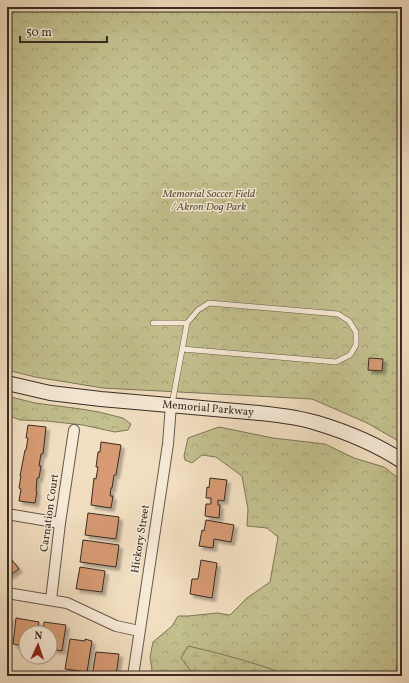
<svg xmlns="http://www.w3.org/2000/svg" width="409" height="683" viewBox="0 0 409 683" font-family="Vollkorn,serif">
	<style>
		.forest { fill: url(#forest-crowns); stroke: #7d7659 }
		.wetland { fill: url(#wetland-marsh); stroke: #7d7659 }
		.water { fill: url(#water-waves); stroke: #73827b }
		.building { fill: #d79a72; stroke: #382c24; filter: url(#shadow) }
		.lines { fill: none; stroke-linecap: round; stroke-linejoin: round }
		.service-casing { stroke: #66594b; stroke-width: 6 }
		.minor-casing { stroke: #66594b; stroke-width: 12 }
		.secondary-casing { stroke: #382c24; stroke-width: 16 }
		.service { stroke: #f7ead7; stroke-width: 5 }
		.minor { stroke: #f7ead7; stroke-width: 10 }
		.secondary { stroke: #f7ead7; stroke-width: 14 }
		.labels { text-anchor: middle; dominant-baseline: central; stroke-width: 3; stroke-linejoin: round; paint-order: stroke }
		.park-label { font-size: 11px; font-style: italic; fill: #5a513e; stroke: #f7ead7 }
		.street-label { font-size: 11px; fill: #382c24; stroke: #f7ead7 }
	</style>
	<defs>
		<pattern id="forest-crowns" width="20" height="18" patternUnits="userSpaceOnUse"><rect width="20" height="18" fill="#c2c08e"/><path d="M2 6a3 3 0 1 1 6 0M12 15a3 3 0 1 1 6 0" fill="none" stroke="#a7a57a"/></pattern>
		<pattern id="wetland-marsh" width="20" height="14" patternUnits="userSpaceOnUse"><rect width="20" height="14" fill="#c2c08e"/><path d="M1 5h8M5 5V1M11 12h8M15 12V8" fill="none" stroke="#a7a57a"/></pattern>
		<pattern id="water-waves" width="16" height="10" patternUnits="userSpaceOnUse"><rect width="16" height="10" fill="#9bbcb5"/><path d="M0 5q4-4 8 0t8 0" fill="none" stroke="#7f9993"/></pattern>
		<filter id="shadow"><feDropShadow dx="3.5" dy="3.5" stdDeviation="1" flood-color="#0004"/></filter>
	</defs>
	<rect width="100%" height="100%" fill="#f2dfc1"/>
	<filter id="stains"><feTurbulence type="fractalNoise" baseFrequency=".005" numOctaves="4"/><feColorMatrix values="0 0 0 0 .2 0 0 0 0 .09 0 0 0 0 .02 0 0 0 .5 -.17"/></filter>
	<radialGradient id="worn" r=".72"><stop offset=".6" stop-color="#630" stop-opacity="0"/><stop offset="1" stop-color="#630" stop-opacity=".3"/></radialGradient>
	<path class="forest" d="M7,7H402V443L367,423L312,399L103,388L35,377L7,370Z
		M7,396L35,403L81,409L99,412L123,418L131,424L128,430L115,432L83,425L47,421L20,420L7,415Z
		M219,427L273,438L325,444L354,458L384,467L402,481V621L396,676H150L152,669L150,657L153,642L172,626L178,616H188L217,613L230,615L247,598L270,582L278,537L267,528L247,526L248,509L242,476L216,457L202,455L192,463L185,460L184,456L188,438Z"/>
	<path class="wetland" d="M188,646C223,654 256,663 290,676H196L190,670L181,658Z"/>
	<path class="water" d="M402,621V676H396Z"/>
	<path class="building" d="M369,358L383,359L382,371L368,370Z
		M28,425L46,427L43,454H41L39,466H41L39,478H37L36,491L37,492L35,503L19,501L21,489L19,488L21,476H20L25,450H26L28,438H26Z
		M101,442L121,445L116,475H114L112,488H111L110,496H113L111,508L91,505L94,478L96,479L98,467H96L98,452H100Z
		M210,478L227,480L224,501L218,500V505H220L219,518L205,516L206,504H211V498H206L207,487L209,488Z
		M88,513L119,517L116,539L85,535Z
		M206,520L234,525L231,542L214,539L213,548L199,546L202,530L204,531Z
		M83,540L119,545L116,567L80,562Z
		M12,560L19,569L7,577V563Z
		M201,560L217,563L212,598L190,594L192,579H198Z
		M80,567L105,571L102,592L78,589H76Z
		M7,617H10L7,640Z
		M16,618L39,622L37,633H26V646L13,644Z
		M44,622L66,625L62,651L50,649V633H43Z
		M70,639L85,641V639L92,641L87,672L65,669Z
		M96,652L119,654L116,676H92Z
		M20,673V676H7V674Z"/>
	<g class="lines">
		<g class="service-casing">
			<path id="service" d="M153,323H187
				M172,404L187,323L198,310L209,303L338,314L349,321L356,332V345L350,355L336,362L182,349"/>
		</g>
		<g class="minor-casing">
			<path id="minor" d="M7,514L60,523
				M7,593L67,603L116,626L139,631
				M51,600L60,523L74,430
				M133,676L168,444L171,405"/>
		</g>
		<g class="secondary-casing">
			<g id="secondary">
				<path id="s1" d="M7,383L50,393L101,399L259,413C278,415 298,417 317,423C347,432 376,444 402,461"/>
			</g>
		</g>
		<use href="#service" class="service"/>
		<use href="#minor" class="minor"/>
		<use href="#secondary" class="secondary"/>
	</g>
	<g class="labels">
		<g class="park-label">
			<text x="209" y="194">Memorial Soccer Field<tspan x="209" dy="13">/ Akron Dog Park</tspan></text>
		</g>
		<g class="street-label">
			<text stroke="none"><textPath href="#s1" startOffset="203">Memorial Parkway</textPath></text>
			<text transform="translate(50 513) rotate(-82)">Carnation Court</text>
			<text transform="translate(141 539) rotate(-81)">Hickory Street</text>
		</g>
	</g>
	<rect width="409" height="683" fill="none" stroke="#f2dfc1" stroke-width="24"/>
	<rect x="8" y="8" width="393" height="667" fill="none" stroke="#382c24" stroke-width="2"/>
	<rect x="12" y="12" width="385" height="659" fill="none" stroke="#382c24"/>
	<g transform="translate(38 645) rotate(3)"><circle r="19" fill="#f7ead7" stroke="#ab9e8f"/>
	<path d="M0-3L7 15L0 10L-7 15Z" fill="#8f2418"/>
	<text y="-6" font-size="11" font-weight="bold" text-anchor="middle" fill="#382c24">N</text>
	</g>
	<path d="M20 36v6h87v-6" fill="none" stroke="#382c24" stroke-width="2"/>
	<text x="26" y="36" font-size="12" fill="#382c24" stroke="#f7ead7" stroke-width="3" paint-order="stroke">50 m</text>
	<rect width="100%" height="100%" filter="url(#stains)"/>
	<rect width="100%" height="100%" fill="url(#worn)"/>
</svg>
